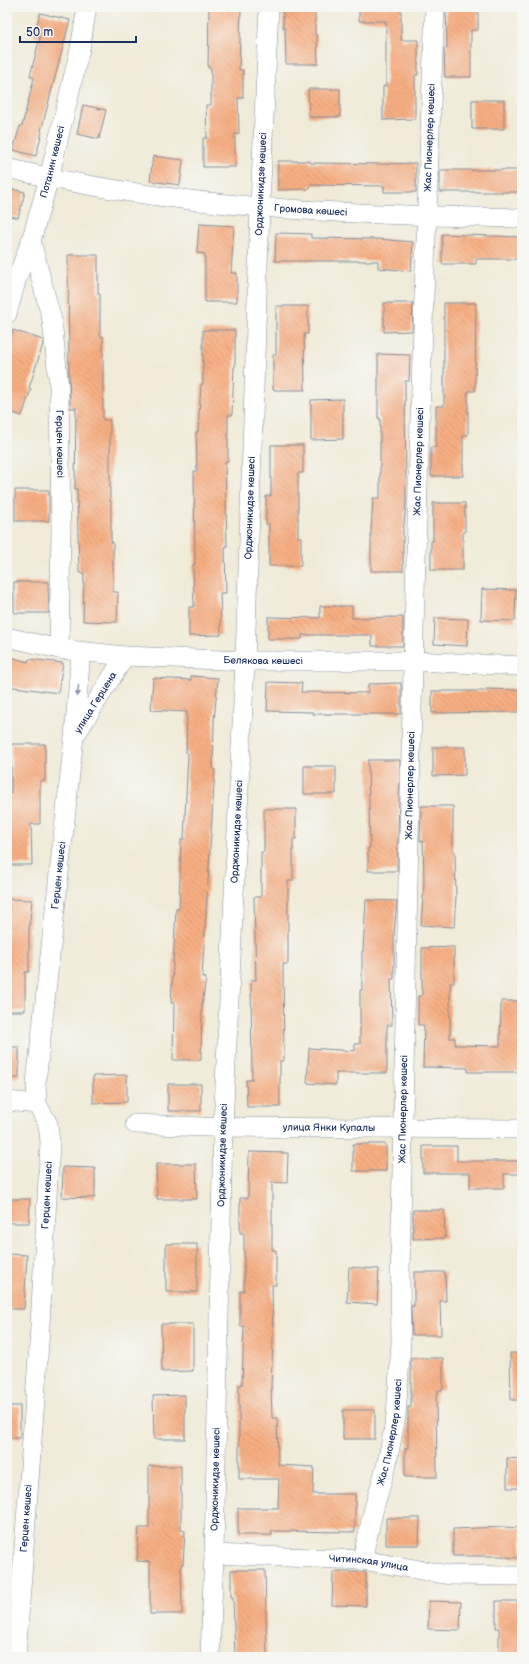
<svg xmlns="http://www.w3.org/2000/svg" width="529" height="1664" viewBox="0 0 529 1664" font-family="'Balsamiq Sans',sans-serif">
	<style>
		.building { fill: url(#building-back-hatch) }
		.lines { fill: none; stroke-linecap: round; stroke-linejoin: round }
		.minor-casing { stroke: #858d9b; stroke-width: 20 }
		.minor { stroke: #fff; stroke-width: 19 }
		.oneway { fill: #8d97ae }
		.labels { text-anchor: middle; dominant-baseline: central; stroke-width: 3; stroke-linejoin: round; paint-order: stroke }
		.street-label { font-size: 10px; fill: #1b2f5e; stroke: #f6f6f2 }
	</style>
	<defs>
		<pattern id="building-back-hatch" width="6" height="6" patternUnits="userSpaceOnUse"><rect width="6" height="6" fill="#f7ae81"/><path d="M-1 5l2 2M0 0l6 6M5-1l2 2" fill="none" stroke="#d39672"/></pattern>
	</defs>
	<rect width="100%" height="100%" fill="#f6f6f2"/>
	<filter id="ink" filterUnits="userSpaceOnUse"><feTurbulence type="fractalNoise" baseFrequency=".025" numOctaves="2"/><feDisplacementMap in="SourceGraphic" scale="8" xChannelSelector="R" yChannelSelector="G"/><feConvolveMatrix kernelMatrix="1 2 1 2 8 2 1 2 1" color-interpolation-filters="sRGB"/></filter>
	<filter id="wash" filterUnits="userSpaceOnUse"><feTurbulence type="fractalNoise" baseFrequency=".012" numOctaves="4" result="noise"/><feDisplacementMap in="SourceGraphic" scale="16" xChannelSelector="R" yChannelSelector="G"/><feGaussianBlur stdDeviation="0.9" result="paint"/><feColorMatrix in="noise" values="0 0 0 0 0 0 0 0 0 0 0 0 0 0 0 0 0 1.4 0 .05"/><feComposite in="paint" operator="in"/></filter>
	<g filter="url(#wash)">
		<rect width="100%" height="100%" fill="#efebd8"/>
		<g id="blocks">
			<path class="building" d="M209,7H241L239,70H243V98H238L239,134H235V167H203V138H207L206,105H211V68H208Z
				M283,7H315V35H317L318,64H286L285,28H283Z
				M359,7H401V40H418V75H415V119L383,120V86H386V21H359Z
				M446,7H478V30H471V77H445L444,48H447Z
				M40,13L70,20L41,131L42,132L36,156L13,150L20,126H22L34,78L30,76L40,37L34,36Z
				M308,89H340V117H309Z
				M472,100H504V129H472Z
				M83,105L106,110L99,139L77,134Z
				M153,156L183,160L180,185L150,181Z
				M278,161H310V163L384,164L416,163V192H384V186L310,185V189L278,190Z
				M440,170H522V192H440Z
				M7,188L25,192L18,218L7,215Z
				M199,224L234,226L231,273H237V302H205V254L197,253Z
				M276,233L311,234V238L377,239L413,242L411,271L378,268V261H275Z
				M442,234L519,237L518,259H476V264H442Z
				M68,255H98V294H100V336H103V420H110V501H111V542H113V592H118L117,622L83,621L84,573H79L77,489H75L76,408H70L69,376Z
				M384,303H413L412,331L384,332Z
				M444,303H476L475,391H468V435H463V476H431V447H436V406H444Z
				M276,306H308V334H304L305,390H273V355H276Z
				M13,330L43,340V344L29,388L31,389L22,416L7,411V348Z
				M203,330H235V367H234L232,415H228V461H225L227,547H225L226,593H220L221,635L189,636V607H194L193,564H195L194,471H197L196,432H198L201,384H203Z
				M378,354L410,355L409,381H405L406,500L404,526H403V571H371V532L373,498H380V418H378Z
				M343,399V439L311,440V400Z
				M271,445H303V473H298V537H301V566H269V524H266V496H271Z
				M15,490H49V521H15Z
				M433,503H465V532H463V570H431V541H433Z
				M14,582H48L49,613H14Z
				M482,589L516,590L515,621L481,620Z
				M320,606H352V618L403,617V646H372V635H302V639H268V617L320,618Z
				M435,618L468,619L467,646L434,644Z
				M7,656L28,662L29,659L63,663L58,693L7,686Z
				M191,676L218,678L214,720L213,769H215L202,977L206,978L202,1005L201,1060H173L174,1003H171L176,909H179L181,839H184L188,753H186L187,712L151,710L153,678L191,680Z
				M268,682L302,683L301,692L368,693V684L401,683V714H313V712L267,711Z
				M486,689L520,690V712L432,713V691H486Z
				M11,744H45V781H40V824H31L32,865H7V793H11Z
				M433,747H465V775L433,776Z
				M368,760H400L397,871H368V848H370Z
				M304,766H336V794H304Z
				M421,806H453V852H455L456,896L454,927L421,925L424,883L423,841H420Z
				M264,809H296V839H293V881H288V964H283L284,1061H280V1107H247L246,1080H252L251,980H256L254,897H261V852H264Z
				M7,899L32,900L29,930V972H25V1011H7Z
				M366,900L397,901L394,934V979H391L392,1025H387V1073H336V1085L307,1083L309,1048L355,1051V1044H360V990H362V951H363Z
				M454,947V983H450V1038H455V1045L500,1046L501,1001H522V1072H468V1068L423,1067L424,1025H418V996H422V948Z
				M7,1047H19V1078H7Z
				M127,1075V1102L93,1103V1076Z
				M168,1084H201V1111H168Z
				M353,1144H386V1171H353Z
				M423,1146H457V1161H522V1174H504V1188H470V1173H423Z
				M249,1152L288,1153L287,1183L272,1182V1250H276V1285H272L273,1341L271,1385L272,1418H277L278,1465L314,1467L313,1494H355V1532L272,1531V1535H238V1508H278L279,1479H239V1385H242L244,1326H240V1291H244V1233H240V1198H248Z
				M156,1164H196L197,1199H157Z
				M63,1167L95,1168V1198L62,1197Z
				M7,1199H30L29,1223H7Z
				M413,1210H444L445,1238L413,1239Z
				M166,1244H197V1292H166Z
				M7,1254L27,1255L24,1309H7Z
				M349,1267L379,1269L377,1304L347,1302Z
				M414,1272H445L446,1301H440L441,1335H412L411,1306H414Z
				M161,1324H193V1371L162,1372Z
				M510,1353H522V1400H511Z
				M411,1358H443V1390H438V1394H436L437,1477H405V1448H408V1407H411Z
				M185,1395V1439H154L153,1396Z
				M7,1406H20V1438H7Z
				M343,1410H375V1439H343Z
				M507,1458L522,1459V1488H507Z
				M149,1466H181V1530L185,1531L183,1564H181L182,1614H150V1562L137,1561L139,1528H149Z
				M386,1518H420L419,1545H386Z
				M504,1527L522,1528V1558L504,1557V1556H453V1529Z
				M231,1570H265L267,1657H235L233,1597H231Z
				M333,1572H366V1606L332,1605Z
				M429,1601L461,1602L460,1630L428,1629Z
				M496,1601H522V1657H499V1628H496Z"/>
		</g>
	</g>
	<g filter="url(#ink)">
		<use href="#blocks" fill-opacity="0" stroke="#858d9b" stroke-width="1"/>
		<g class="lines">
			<g class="minor-casing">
				<g id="minor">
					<path id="s1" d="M7,168C175,209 350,215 522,218"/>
					<path id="s2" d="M31,241L52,320L59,387L61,529L59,649"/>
					<path id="s3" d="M7,314L17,278L31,241L49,178L80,49L87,7"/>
					<path id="s4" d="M7,637L59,649L125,656L245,661H414L522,666"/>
					<path id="s5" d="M76,734L125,656"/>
					<path d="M7,1101L37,1104"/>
					<path id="s6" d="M135,1124L203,1127L522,1129"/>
					<path id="s7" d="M214,1554L362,1560L449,1575L522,1576"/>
					<path id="s8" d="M362,1560L374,1508L387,1463L396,1416L401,1343L400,1275C408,852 417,429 435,7"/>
					<path id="s9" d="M16,1657L39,1344L50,1142L48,1124L37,1104L36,1083L74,737L81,652"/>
					<path id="s10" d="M210,1657L214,1554L223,1127L245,661L260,206L269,7"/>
				</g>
			</g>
			<use href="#minor" class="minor"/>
		</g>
		<defs><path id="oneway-solid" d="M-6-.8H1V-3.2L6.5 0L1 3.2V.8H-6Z"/></defs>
		<use class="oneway" href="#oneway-solid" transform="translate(78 691) rotate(95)"/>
	</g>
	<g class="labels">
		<g class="street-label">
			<text stroke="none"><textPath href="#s8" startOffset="1427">Жас Пионерлер көшесі</textPath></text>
			<text stroke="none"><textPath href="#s3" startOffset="159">Потанин көшесі</textPath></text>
			<text stroke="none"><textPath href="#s10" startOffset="1474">Орджоникидзе көшесі</textPath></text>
			<text stroke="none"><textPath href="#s1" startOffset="307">Громова көшесі</textPath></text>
			<text stroke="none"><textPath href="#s2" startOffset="206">Герцен көшесі</textPath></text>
			<text stroke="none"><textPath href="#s8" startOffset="1103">Жас Пионерлер көшесі</textPath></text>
			<text stroke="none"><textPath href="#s10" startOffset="1150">Орджоникидзе көшесі</textPath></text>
			<text stroke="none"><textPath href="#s4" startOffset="258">Белякова көшесі</textPath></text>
			<text stroke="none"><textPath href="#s5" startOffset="37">улица Герцена</textPath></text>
			<text stroke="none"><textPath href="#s8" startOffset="779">Жас Пионерлер көшесі</textPath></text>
			<text stroke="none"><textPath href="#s10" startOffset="826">Орджоникидзе көшесі</textPath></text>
			<text stroke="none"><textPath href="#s9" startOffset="787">Герцен көшесі</textPath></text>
			<text stroke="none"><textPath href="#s8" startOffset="455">Жас Пионерлер көшесі</textPath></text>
			<text stroke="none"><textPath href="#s6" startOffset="194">улица Янки Купалы</textPath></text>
			<text stroke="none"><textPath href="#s10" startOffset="502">Орджоникидзе көшесі</textPath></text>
			<text stroke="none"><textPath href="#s9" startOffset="463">Герцен көшесі</textPath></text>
			<text stroke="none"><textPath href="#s8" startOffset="131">Жас Пионерлер көшесі</textPath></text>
			<text stroke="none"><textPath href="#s10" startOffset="178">Орджоникидзе көшесі</textPath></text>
			<text stroke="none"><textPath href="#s9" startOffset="139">Герцен көшесі</textPath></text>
			<text stroke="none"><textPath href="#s7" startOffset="155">Читинская улица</textPath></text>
		</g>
	</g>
	<rect width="529" height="1664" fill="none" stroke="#f6f6f2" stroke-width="24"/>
	<path d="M20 36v6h116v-6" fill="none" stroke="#1b2f5e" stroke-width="2"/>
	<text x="26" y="36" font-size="12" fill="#1b2f5e" stroke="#f6f6f2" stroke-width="3" paint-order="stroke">50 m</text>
</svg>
